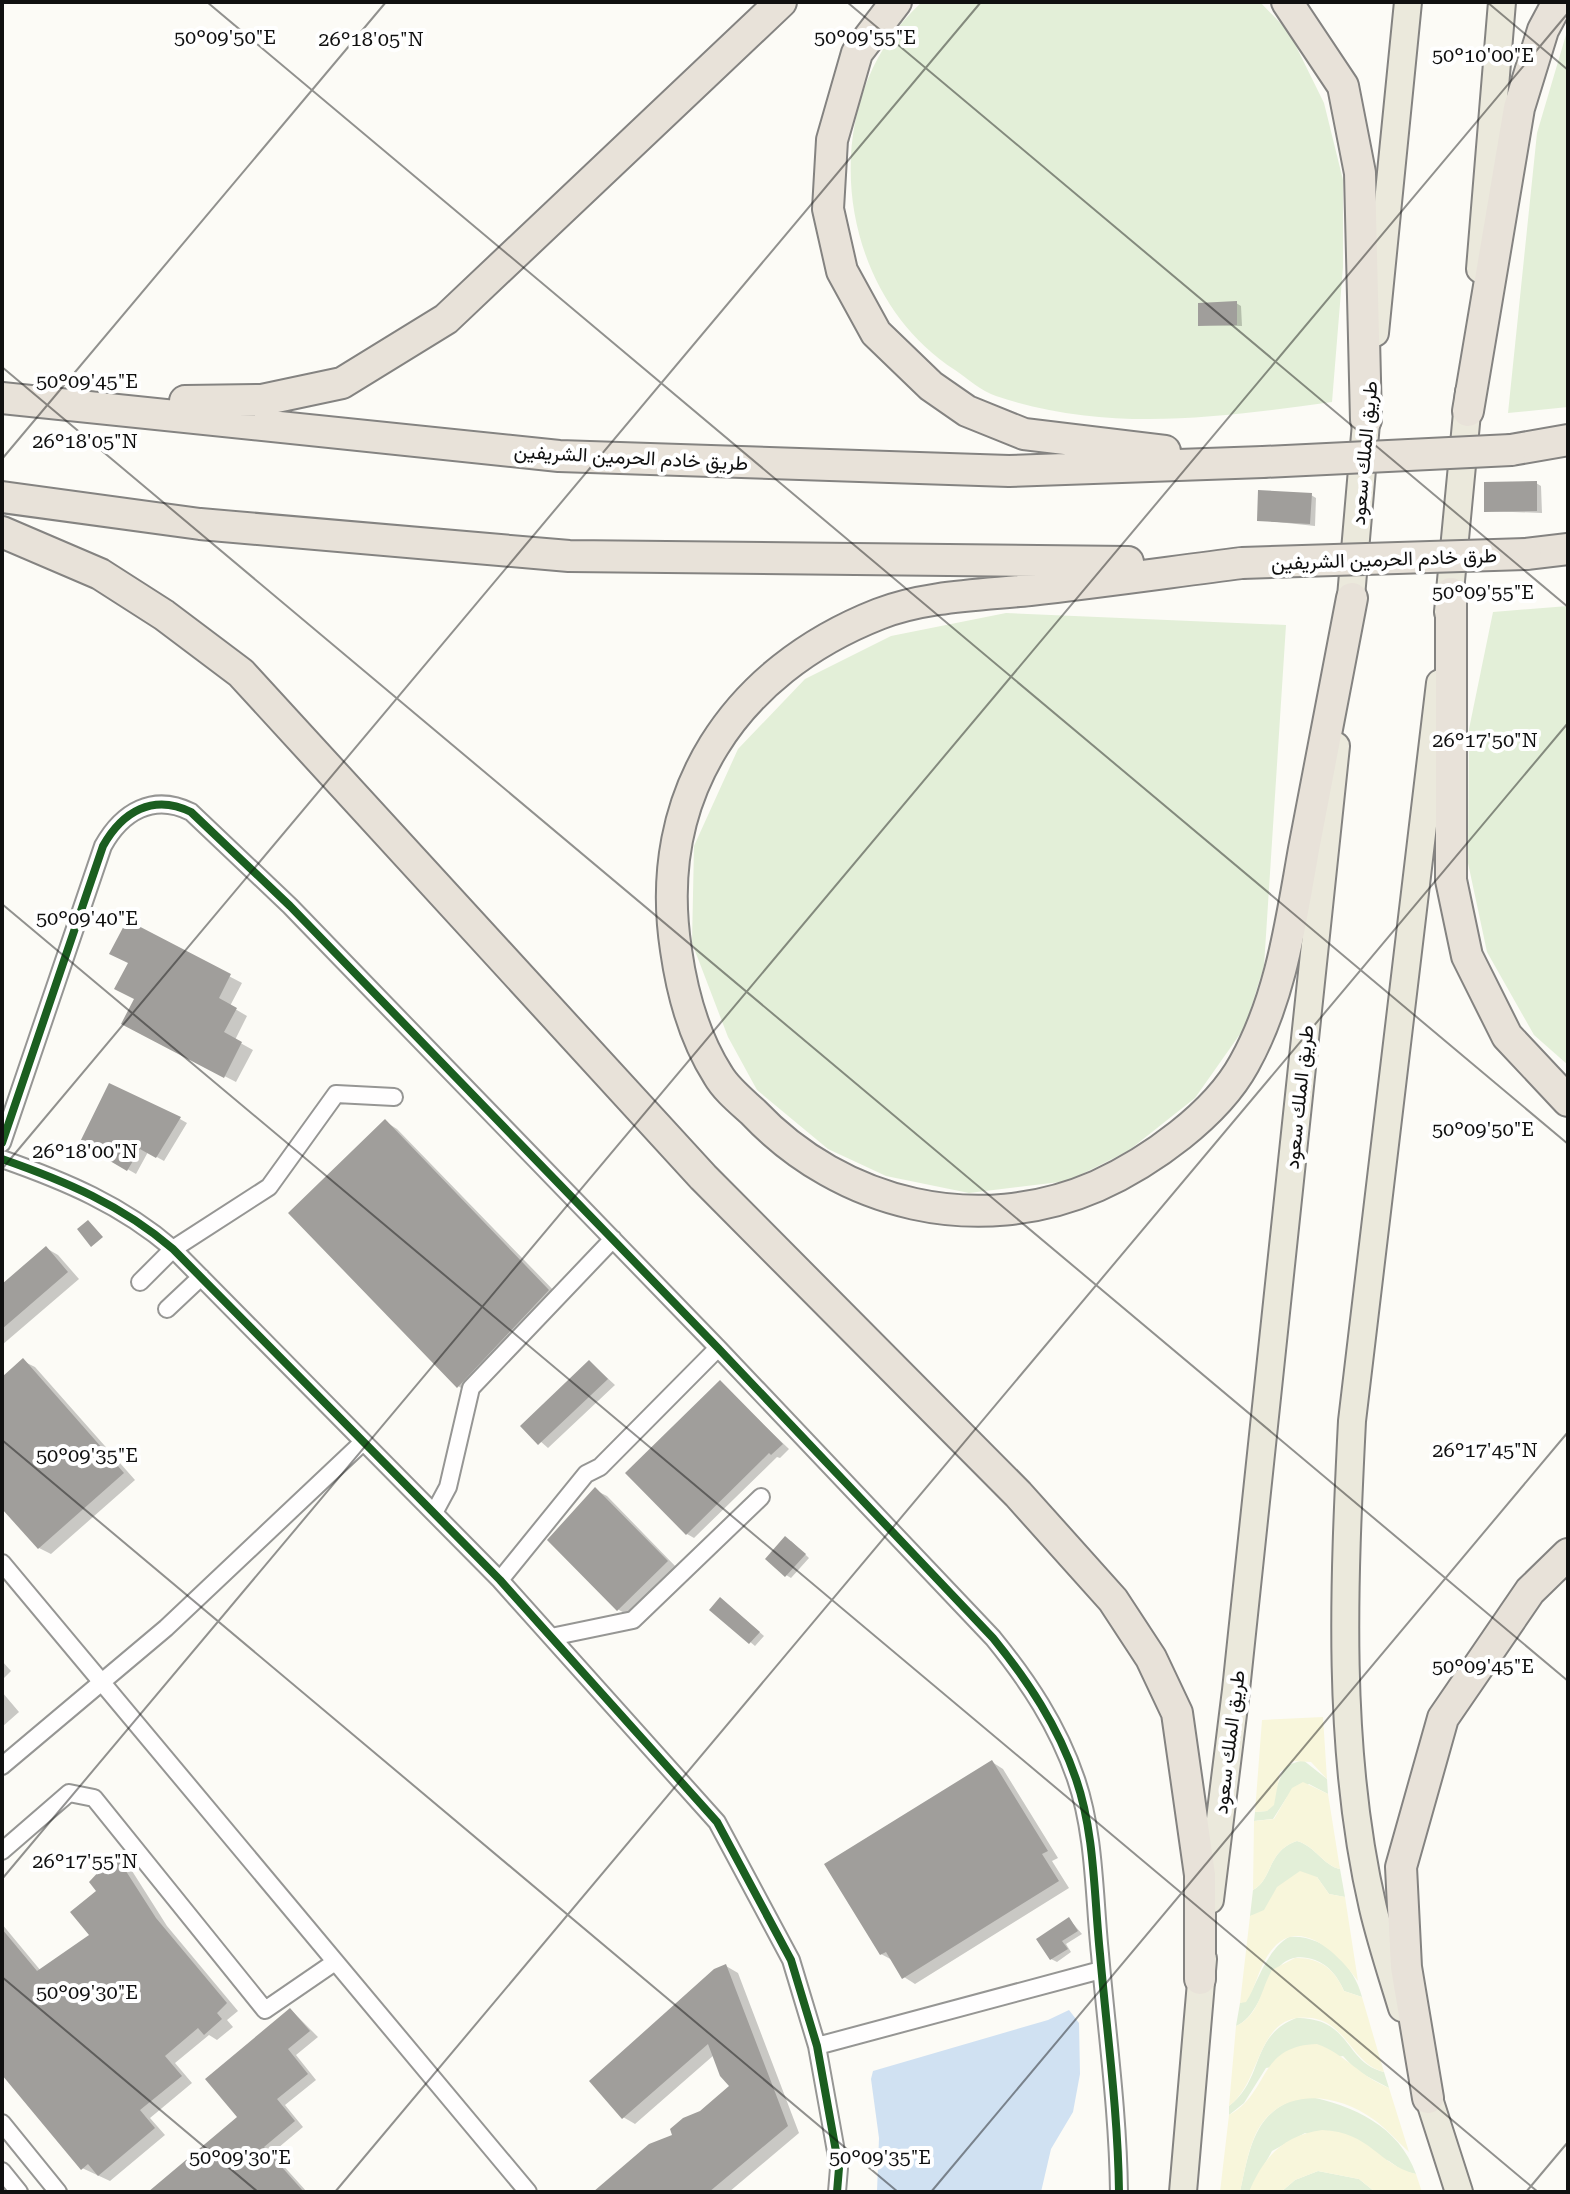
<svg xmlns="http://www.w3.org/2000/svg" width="1570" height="2194" viewBox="0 0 1570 2194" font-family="'Roboto Serif',Vazirmatn,serif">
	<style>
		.green { fill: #e3efd8 }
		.sand { fill: #f8f6db }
		.water { fill: #d0e1f2 }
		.shadow { fill: #0003 }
		.building { fill: #a09e9b }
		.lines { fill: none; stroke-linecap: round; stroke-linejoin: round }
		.minor-casing { stroke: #969694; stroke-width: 20 }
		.primary-casing { stroke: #848381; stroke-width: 30 }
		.motorway-casing { stroke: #848381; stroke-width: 34 }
		.minor { stroke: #fffefe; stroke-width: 16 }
		.primary { stroke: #ebe9dc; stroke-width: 26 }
		.motorway { stroke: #e8e2d9; stroke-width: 30 }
		.motorway-bridge-casing { stroke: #848381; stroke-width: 34; stroke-linecap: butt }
		.motorway-bridge { stroke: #e8e2d9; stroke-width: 30 }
		.cycleway-casing { stroke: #fff; stroke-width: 13 }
		.cycleway { stroke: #1b5e20; stroke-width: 8 }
		.ticks { fill: none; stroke: #101010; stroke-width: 2; stroke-opacity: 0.45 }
		.labels { text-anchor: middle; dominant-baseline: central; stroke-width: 8; stroke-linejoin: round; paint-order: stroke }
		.street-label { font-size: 20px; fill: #101010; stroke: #fff }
		.ticks-label { font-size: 20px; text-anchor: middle; fill: #101010; stroke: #fff; stroke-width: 8; stroke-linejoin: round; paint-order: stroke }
	</style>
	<rect width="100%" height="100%" fill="#fcfbf6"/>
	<path class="green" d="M922,2H1260L1289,32L1324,103L1343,180V267L1332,402C1219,418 1106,433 996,396C981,391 967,378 955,370C834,292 812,101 922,2Z
		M1568,28V407L1508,413L1537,133Z
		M1568,606V1065L1534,1035L1487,952L1468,863L1469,729L1493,612Z
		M1006,613L1286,625L1264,966L1245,1027L1195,1098L1128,1151L1068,1181L969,1193L886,1176L828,1149L757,1090L728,1037L692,943L694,846L738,749L805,679L891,636Z
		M1303,1760L1327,1779L1328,1794L1309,1784L1287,1797L1273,1819L1254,1821L1255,1812L1267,1811L1285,1766Z
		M1297,1841C1315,1846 1324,1866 1340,1869L1345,1897L1329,1894L1317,1877L1259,1914L1250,1916L1253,1890C1273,1879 1267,1851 1297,1841Z
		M1289,1937C1324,1934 1354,1965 1362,1997L1344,1991C1338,1977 1329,1965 1315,1960C1265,1943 1269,2012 1236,2026L1240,2003C1255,2000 1260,1954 1289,1937Z
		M1296,2018C1353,2018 1343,2062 1384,2072L1389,2088L1357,2071L1343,2056L1266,2068L1244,2103L1229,2115V2106C1265,2079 1249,2037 1296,2018Z
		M1306,2096C1353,2105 1399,2126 1416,2174L1403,2171L1389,2161L1305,2133L1272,2151L1249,2192H1240C1250,2146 1255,2108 1306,2096Z
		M1318,2171L1359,2179L1375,2192H1281L1295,2180Z"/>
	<path class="sand" d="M1323,1717L1327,1779L1311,1762L1294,1761L1280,1772L1274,1805L1267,1811L1255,1812L1262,1720Z
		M1303,1782L1328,1794L1340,1869C1324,1866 1315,1846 1297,1841C1267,1851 1273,1879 1253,1890L1254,1821L1274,1819L1292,1788Z
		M1300,1871L1317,1877L1329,1894L1345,1897L1358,1981C1338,1953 1296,1911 1268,1955C1258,1970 1256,1987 1246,2002L1240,2003L1250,1916L1264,1910L1277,1887Z
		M1295,1958C1319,1957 1335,1969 1344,1991L1362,1997L1384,2072C1352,2064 1347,2023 1312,2018C1256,2010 1263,2081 1229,2106L1236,2026C1259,2016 1261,1989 1272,1970Z
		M1317,2044C1345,2054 1361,2077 1389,2088L1409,2152C1397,2141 1386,2128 1373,2119C1333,2090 1275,2087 1254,2138C1247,2155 1244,2174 1240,2192H1220L1229,2115C1270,2093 1257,2046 1317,2044Z
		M1322,2130C1371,2132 1378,2165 1416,2174L1422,2192H1375L1359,2179L1318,2171L1295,2180L1281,2192H1249C1263,2158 1283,2135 1322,2130Z"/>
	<path class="water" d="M1069,2010L1079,2023L1080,2074L1073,2112L1051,2149L1041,2192H877L879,2138L871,2079L873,2071L1048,2020Z"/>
	<path class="shadow" d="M1236,303L1241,306L1242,326L1200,325Z
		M1536,483L1541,486L1542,513L1486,511Z
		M1311,495L1316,498L1315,526L1259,520Z
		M128,923L242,983L230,1006L247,1016L235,1040L253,1050L236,1082L135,1030L136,999Z
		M180,1119L187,1123L164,1161L148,1152L136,1174L101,1154L99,1157L80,1147Z
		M386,1122L397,1129L560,1297L469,1393L458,1386Z
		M46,1248L58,1255L79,1279L2,1345V1287Z
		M23,1361L35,1367L135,1480L51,1554L39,1548L2,1506V1380Z
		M590,1362L615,1385L548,1448L523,1426Z
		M720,1383L789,1449L780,1458L777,1457L694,1538L687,1534Z
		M595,1490L607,1496L678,1569L630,1616L619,1610L550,1540Z
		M791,1541L809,1558L791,1578L786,1575Z
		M726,1603L764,1636L755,1646L712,1610Z
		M2,1661L11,1671L2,1680Z
		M2,1692L19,1712L2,1727Z
		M992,1762L1003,1769L1058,1858L1052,1861L1069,1888L915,1984L904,1977L894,1961L881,1954Z
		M116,1857L127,1863L167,1926L238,2011L227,2020L233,2027L217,2040L209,2035L175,2063L192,2083L150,2118L165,2135L110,2181L82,2168L2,2072V1924L41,1971L92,1935L99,1891Z
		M1069,1919L1082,1934L1066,1944L1071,1952L1057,1962L1051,1959Z
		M726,1966L738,1973L799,2133L729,2192H595L674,2136L731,2086L714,2055L635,2124L623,2117Z
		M291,2010L318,2037L296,2055L316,2080L285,2105L303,2127L272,2153L307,2192H151L240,2117Z"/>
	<path class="building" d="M1237,301V325L1198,326V303Z
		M1537,481V511L1484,512V482Z
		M1258,490L1312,493L1310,524L1257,521Z
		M127,920L231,974L219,998L237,1008L224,1032L242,1042L224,1078L121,1024L134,999L114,989L128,963L109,954Z
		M109,1083L181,1117L156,1158L140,1149L127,1171L93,1151L91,1155L77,1148Z
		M385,1119L549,1290L457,1388L288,1213Z
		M88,1220L103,1237L91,1247L77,1229Z
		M46,1246L68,1272L2,1329V1284Z
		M23,1358L124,1473L38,1549L2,1509V1377Z
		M589,1360L608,1379L538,1445L520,1426Z
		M720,1380L783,1444L771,1455L769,1453L686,1535L625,1473Z
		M595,1487L668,1561L617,1611L547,1540Z
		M785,1536L806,1554L785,1577L765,1559Z
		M720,1597L760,1632L749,1644L709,1610Z
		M992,1760L1048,1851L1042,1854L1059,1881L902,1979L886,1952L880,1955L824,1864Z
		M115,1854L156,1918L227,2003L217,2013L222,2019L204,2035L198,2028L165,2056L182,2076L140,2110L155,2128L98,2176L88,2164L81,2170L2,2075V1929L37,1971L89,1935L70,1912L96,1891L89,1882Z
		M1069,1917L1078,1931L1062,1941L1068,1949L1050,1960L1036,1939Z
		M726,1964L788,2126L709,2192H593L649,2144L672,2135L670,2129L683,2118L700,2111L729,2086L720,2076L708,2044L622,2119L589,2081L714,1969Z
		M290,2008L310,2031L288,2049L308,2074L277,2099L295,2121L264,2147L304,2192H148L237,2117L205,2079Z"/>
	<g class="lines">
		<g class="minor-casing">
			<path id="minor" d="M2,1143L103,846C122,812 153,793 191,812L290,906L718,1348L993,1638C1028,1681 1058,1726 1076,1779C1095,1834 1094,1897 1100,1954C1107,2034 1118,2112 1119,2192
				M2,1159C65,1181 122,1205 173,1249L500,1580L717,1822L791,1960L817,2046L839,2168L837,2192
				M140,1282L173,1249L269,1187L336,1094L394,1097
				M167,1309L201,1277
				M434,1513L448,1487L471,1388L613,1239
				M2,1563L528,2192
				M500,1580L586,1474L600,1467L718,1348
				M551,1637L633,1620L761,1497
				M2,1766L166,1628L363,1442
				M2,1851L69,1793L94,1798L265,2010L335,1962
				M817,2046L1101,1970
				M2,2123L58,2192
				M2,2171L19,2192"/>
		</g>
		<g class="primary-casing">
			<path id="primary" d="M1480,269L1502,2
				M1375,333L1408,2
				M1448,612L1469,392
				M1349,620L1368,400
				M1210,1900L1236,1690L1336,746
				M1402,2008C1392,1975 1381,1942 1373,1908C1336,1749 1344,1582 1352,1421L1440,683
				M1423,2080L1459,2192
				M1183,2192L1203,1959"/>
		</g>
		<g class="motorway-casing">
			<path id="motorway" d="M896,2L857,53L832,140L828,209L842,271L876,333L931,386L967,411L1024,434L1165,451
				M1287,2L1343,86L1360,173L1366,420
				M2,398L559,456L1009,471L1263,462
				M185,401L262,400L342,383L446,319L781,2
				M1468,411L1519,108L1543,30L1558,2
				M1511,450L1568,440
				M2,497L200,524L569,556L1128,562
				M2,532L100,574L164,615L241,673L703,1177L1018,1494L1113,1600L1151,1658L1177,1713L1200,1875V1979
				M1526,554L1568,549
				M1242,563C1171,572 1101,582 1030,590C981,595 925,596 879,614C734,671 652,795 676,950C682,992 695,1039 718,1075C726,1089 741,1101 753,1112C842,1206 978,1238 1097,1186C1150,1162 1216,1115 1244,1064C1281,998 1291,922 1304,849C1320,765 1336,682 1352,598
				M1451,593V880L1467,956L1507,1036L1568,1101
				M1428,2098L1406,1967L1401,1867L1443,1718L1530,1591L1568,1554"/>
		</g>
		<use href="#minor" class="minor"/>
		<use href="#primary" class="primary"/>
		<use href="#motorway" class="motorway"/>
		<g class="motorway-bridge-casing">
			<path id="motorway-bridge" d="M1263,462L1511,450
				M1242,563L1526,554"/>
		</g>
		<use href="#motorway-bridge" class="motorway-bridge"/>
		<g class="cycleway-casing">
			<path id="cycleway" d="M2,1143L103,846C122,812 153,793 191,812L290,906L718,1348L993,1638C1028,1681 1058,1726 1076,1779C1095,1834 1094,1897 1100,1954C1107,2034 1118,2112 1119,2192
				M2,1159C65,1181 122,1205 173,1249L500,1580L717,1822L791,1960L817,2046L839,2168L837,2192"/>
		</g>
		<use href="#cycleway" class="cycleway"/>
	</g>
	<path class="ticks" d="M207,2L1568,1144M847,2L1568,607M1487,2L1568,70M2,367L1568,1681M2,459L386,2M2,904L1538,2192M2,1169L981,2M2,1440L898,2192M2,1879L1568,13M2,1977L258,2192M335,2192L1568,723M931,2192L1568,1432M1526,2192L1568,2142"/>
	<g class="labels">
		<g class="street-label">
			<text transform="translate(1364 453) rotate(-85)">طريق الملك سعود</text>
			<text transform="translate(631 457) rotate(3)">طريق خادم الحرمين الشريفين</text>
			<text transform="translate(1384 559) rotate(-2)">طرق خادم الحرمين الشريفين</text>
			<text transform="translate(1299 1097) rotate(-84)">طريق الملك سعود</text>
			<text transform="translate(1229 1742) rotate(-83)">طريق الملك سعود</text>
		</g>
	</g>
	<g class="ticks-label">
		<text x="225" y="44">50°09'50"E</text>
		<text x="865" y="44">50°09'55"E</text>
		<text x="371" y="46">26°18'05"N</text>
		<text x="1483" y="62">50°10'00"E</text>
		<text x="87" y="388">50°09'45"E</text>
		<text x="85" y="448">26°18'05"N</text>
		<text x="1483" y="599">50°09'55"E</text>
		<text x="1485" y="747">26°17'50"N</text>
		<text x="87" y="925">50°09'40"E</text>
		<text x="1483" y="1136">50°09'50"E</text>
		<text x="85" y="1158">26°18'00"N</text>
		<text x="1485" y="1457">26°17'45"N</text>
		<text x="87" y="1462">50°09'35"E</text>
		<text x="1483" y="1673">50°09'45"E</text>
		<text x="85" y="1868">26°17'55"N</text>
		<text x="87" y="1999">50°09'30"E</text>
		<text x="240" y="2164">50°09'30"E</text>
		<text x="880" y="2164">50°09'35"E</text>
	</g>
	<rect width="1570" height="2194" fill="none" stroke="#101010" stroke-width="8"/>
</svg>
